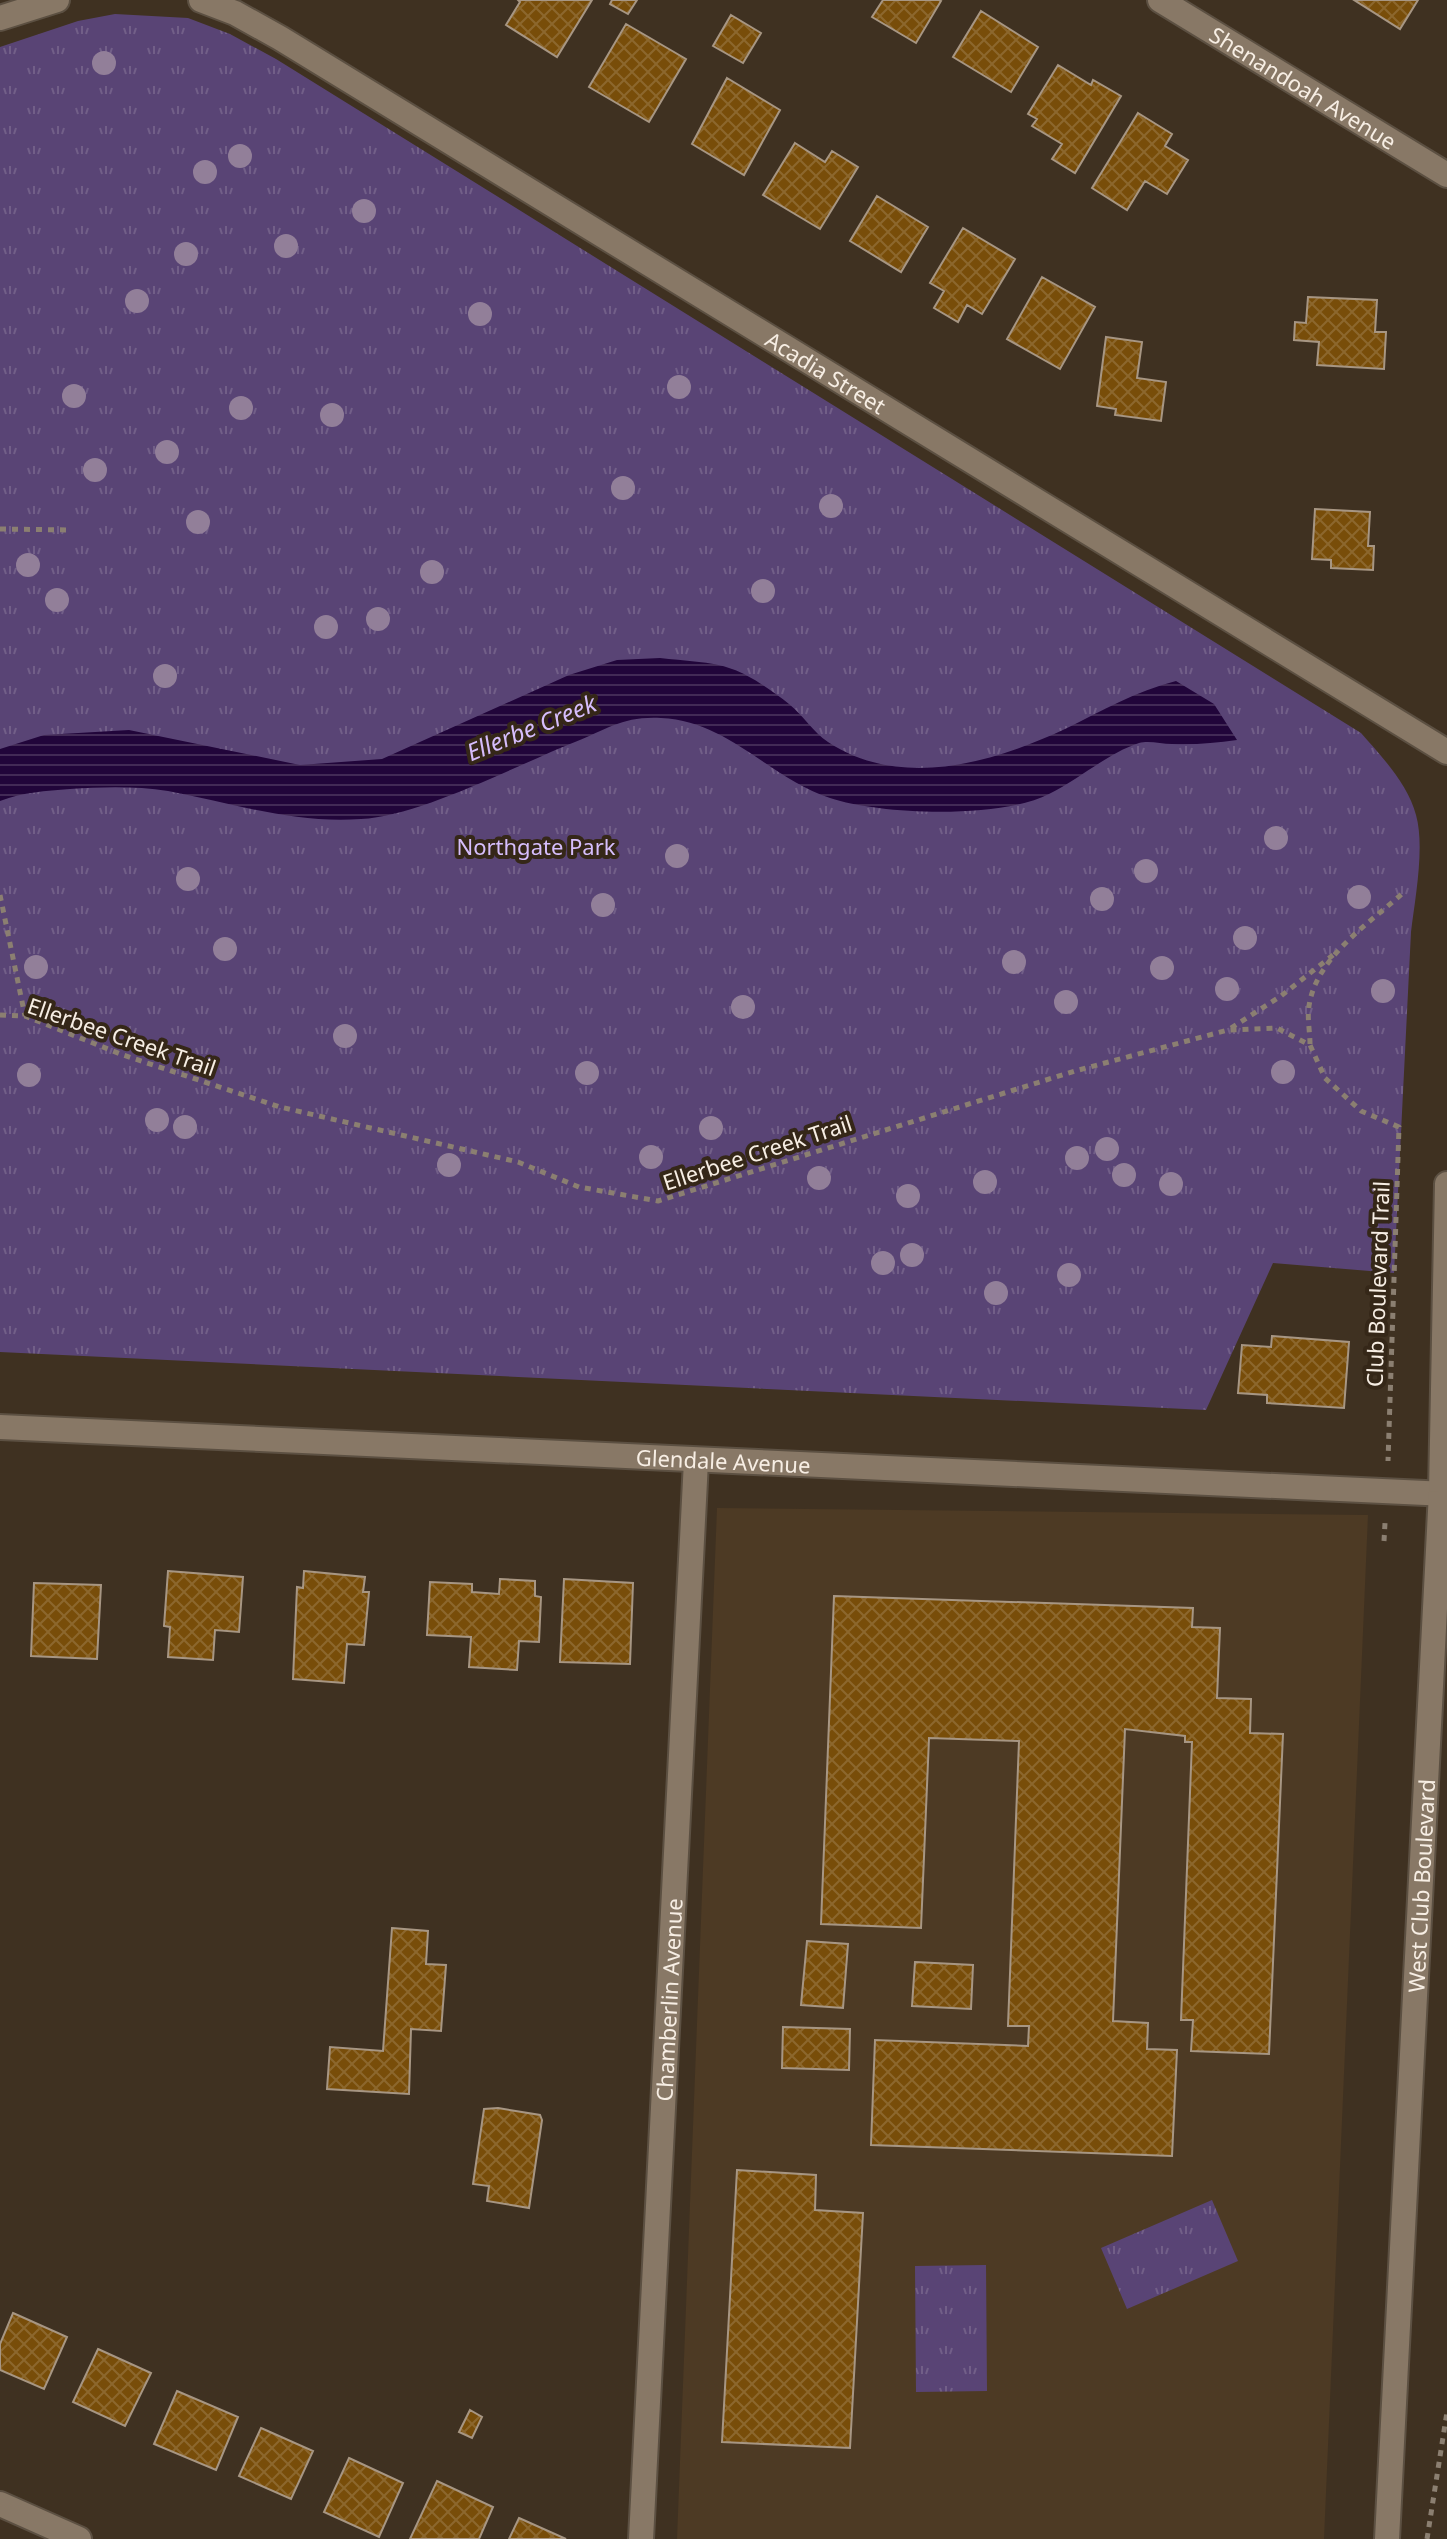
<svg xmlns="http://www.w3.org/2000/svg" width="1447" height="2539" viewBox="0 0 1447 2539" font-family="'Noto Sans',sans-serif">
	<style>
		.built { fill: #4d3a24 }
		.park { fill: url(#park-tufts) }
		.water { fill: url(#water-rules) }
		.building { fill: url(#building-cross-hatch); stroke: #a79683; stroke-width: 2 }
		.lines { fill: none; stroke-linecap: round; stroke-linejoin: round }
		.minor-casing { stroke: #5c5042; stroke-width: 28 }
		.tertiary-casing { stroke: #5c5042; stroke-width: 28 }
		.path { stroke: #8b7f71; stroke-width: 5; stroke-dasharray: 6 6; stroke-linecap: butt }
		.minor { stroke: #887866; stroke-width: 24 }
		.tertiary { stroke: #887866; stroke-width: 24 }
		.tree { fill: #927f99 }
		.labels { text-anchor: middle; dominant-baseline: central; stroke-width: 8; stroke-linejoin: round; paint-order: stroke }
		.street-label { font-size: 22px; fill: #f7eee4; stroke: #352718 }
		.park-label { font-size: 22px; fill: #d6befc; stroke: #352718 }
		.water-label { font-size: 24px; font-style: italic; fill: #d6bdfc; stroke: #352718 }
	</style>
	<defs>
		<pattern id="park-tufts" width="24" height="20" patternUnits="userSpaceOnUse" patternTransform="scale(2)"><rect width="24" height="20" fill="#594475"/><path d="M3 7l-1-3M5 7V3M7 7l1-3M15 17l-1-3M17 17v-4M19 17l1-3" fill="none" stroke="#725f88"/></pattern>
		<pattern id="water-rules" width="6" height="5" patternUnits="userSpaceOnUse" patternTransform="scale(2)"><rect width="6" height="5" fill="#21053a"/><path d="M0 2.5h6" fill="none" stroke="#422a56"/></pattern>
		<pattern id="building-cross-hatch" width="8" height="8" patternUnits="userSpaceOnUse" patternTransform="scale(2)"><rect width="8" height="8" fill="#784d09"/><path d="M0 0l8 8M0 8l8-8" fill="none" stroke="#8c672d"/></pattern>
	</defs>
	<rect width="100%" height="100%" fill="#3f3121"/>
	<path class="built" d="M717,1508L1368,1515L1324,2539H677Z"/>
	<path class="park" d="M115,14L188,18L230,34L276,59L1361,733C1382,757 1408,784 1416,815C1425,847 1415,899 1411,932L1394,1273L1273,1263L1206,1410L0,1352V47L78,21Z
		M1212,2200L1238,2261L1127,2309L1101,2248Z
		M986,2265L987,2391L916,2392L915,2266Z"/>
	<path class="water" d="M660,658C683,661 711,661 732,669C750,675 774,692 789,704C803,715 813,732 828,742C901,790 992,763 1065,729C1102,711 1136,691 1176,681L1214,704L1237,740C1215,743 1194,745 1172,744C1161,744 1149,740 1139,743C1106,754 1080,779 1049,794C1000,819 881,815 830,798C769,778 729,721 661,718C623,716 608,729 575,742C517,765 420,816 361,819C294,824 232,803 168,791C136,786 102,787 70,789C45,791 24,792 0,801V749L44,735L129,730L300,765L382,759L569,675L617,660Z"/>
	<path class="building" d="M518,0H592L557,57L506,25L520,2Z
		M612,0H637L628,14L610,4Z
		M883,0H939L941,1L916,43L872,17Z
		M1354,0H1418L1400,29Z
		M981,11L1038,47L1011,92L953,57Z
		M731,15L761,33L743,63L713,46Z
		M626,24L686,59L649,122L589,87Z
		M1058,65L1091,85L1093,80L1121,96L1075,173L1052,159L1062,144L1032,126L1037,119L1028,114Z
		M727,78L780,110L744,175L692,144Z
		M1138,113L1172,134L1165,146L1188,160L1167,194L1145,181L1127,210L1092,188Z
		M795,143L825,162L832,151L858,167L820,229L763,195Z
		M877,196L928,227L901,272L850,241Z
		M963,228L1015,259L982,314L967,305L958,322L934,308L944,291L930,283Z
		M1042,277L1095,307L1060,369L1007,339Z
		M1308,297L1377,300L1375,332H1386L1384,369L1317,365L1319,342L1294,340L1295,322L1306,323Z
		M1106,337L1142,342L1137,378L1166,382L1161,421L1115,415L1116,409L1097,406Z
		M1315,509L1370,512L1368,546H1374L1373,570L1331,568V560L1312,559Z
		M1272,1336L1349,1342L1344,1408L1267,1403V1395L1238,1393L1242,1345L1271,1347Z
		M168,1571L243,1577L239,1632L215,1630L213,1660L168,1657L170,1627L164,1626Z
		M304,1571L365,1577L363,1592H369L364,1645L347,1644L344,1683L293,1679L297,1587L303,1588Z
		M500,1579L535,1581V1596L541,1597L539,1642L519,1641L517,1670L469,1667L471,1637L427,1635L430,1582L472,1584V1592L499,1594Z
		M564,1579L633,1583L630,1664L560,1662Z
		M34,1583L101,1585L97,1659L31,1656Z
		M834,1596L1193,1608L1192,1627L1220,1628L1217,1698L1251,1699L1250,1733L1283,1734L1269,2054L1191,2051L1193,2020H1181L1192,1742H1185V1736L1125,1729L1113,2021L1148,2023L1147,2049L1177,2050L1172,2156L871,2145L875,2040L1028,2046L1029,2026H1008L1019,1741L929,1738L921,1928L821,1924Z
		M392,1928L428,1931L426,1964L446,1965L441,2031L411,2029L409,2094L327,2089L330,2047L383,2051Z
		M807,1941L848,1944L843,2008L801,2005Z
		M915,1962L973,1965L971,2009L912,2006Z
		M783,2027L850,2029L849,2070L782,2068Z
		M498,2108L540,2115L542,2120L529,2208L487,2201L489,2186L473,2184L484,2109Z
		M737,2170L816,2175L815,2210L863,2213L850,2448L722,2442Z
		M13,2313L67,2337L44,2389L0,2370V2344Z
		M98,2349L151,2373L125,2426L73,2402Z
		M177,2391L238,2417L216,2470L154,2444Z
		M470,2410L482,2417L472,2438L459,2432Z
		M261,2428L313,2451L291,2499L239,2476Z
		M349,2458L403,2483L379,2537L324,2512Z
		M437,2481L493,2507L479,2539H410Z
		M519,2518L566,2539H509Z"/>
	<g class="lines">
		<g class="minor-casing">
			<g id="minor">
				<path id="s1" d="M201,0L235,13L280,38L1447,752"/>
				<path id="s2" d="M1160,0L1447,175"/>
				<path d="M0,18L57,0"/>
				<path id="s3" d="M0,1427L1447,1494"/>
				<path d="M0,2504L79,2539"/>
				<path id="s4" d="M641,2539L696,1461"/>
			</g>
		</g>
		<g class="tertiary-casing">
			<g id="tertiary">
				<path id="s5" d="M1387,2539L1441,1492L1447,1184"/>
			</g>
		</g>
		<path class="path" d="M0,529L70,530
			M0,895L25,1016
			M0,1015L25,1016L123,1055L280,1107L518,1162L579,1187L658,1201L1075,1071L1228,1030L1277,1028L1310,1045L1325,1078L1361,1111L1399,1127L1388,1461
			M1231,1028L1281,996L1333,955
			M1310,1044C1310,1032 1307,1018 1309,1006C1316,957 1370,923 1404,892
			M1384,1541L1385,1523
			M1427,2539L1447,2412"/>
		<use href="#minor" class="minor"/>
		<use href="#tertiary" class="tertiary"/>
	</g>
	<g class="tree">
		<circle cx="104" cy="63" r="12"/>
		<circle cx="240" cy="156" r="12"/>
		<circle cx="205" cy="172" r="12"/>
		<circle cx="364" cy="211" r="12"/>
		<circle cx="286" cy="246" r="12"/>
		<circle cx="186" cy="254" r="12"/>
		<circle cx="137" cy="301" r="12"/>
		<circle cx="480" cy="314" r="12"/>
		<circle cx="679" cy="387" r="12"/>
		<circle cx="74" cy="396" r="12"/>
		<circle cx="241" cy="408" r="12"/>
		<circle cx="332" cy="415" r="12"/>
		<circle cx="167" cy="452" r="12"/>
		<circle cx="95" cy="470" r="12"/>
		<circle cx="623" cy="488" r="12"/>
		<circle cx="831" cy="506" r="12"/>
		<circle cx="198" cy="522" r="12"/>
		<circle cx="28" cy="565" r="12"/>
		<circle cx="432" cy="572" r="12"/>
		<circle cx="763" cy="591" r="12"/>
		<circle cx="57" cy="600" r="12"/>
		<circle cx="378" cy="619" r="12"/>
		<circle cx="326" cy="627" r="12"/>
		<circle cx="165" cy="676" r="12"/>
		<circle cx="1276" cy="838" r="12"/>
		<circle cx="677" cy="856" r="12"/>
		<circle cx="1146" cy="871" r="12"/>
		<circle cx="188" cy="879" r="12"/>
		<circle cx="1359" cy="897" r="12"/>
		<circle cx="1102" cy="899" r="12"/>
		<circle cx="603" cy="905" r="12"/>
		<circle cx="1245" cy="938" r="12"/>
		<circle cx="225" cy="949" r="12"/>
		<circle cx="1014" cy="962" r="12"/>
		<circle cx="36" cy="967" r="12"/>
		<circle cx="1162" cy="968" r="12"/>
		<circle cx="1227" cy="989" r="12"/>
		<circle cx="1383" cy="991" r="12"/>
		<circle cx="1066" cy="1002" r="12"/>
		<circle cx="743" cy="1007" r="12"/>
		<circle cx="345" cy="1036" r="12"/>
		<circle cx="1283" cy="1072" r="12"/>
		<circle cx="587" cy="1073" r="12"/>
		<circle cx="29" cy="1075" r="12"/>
		<circle cx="157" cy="1120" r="12"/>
		<circle cx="185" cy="1127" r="12"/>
		<circle cx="711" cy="1128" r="12"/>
		<circle cx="1107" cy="1149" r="12"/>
		<circle cx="651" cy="1157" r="12"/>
		<circle cx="1077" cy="1158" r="12"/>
		<circle cx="449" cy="1165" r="12"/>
		<circle cx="1124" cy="1175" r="12"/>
		<circle cx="819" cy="1178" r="12"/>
		<circle cx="985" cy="1182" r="12"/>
		<circle cx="1171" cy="1184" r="12"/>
		<circle cx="908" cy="1196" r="12"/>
		<circle cx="912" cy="1255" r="12"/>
		<circle cx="883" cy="1263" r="12"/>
		<circle cx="1069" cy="1275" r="12"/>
		<circle cx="996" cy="1293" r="12"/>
	</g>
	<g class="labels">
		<g class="street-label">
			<text stroke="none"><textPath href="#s2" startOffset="168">Shenandoah Avenue</textPath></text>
			<text stroke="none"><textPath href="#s1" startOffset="728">Acadia Street</textPath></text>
			<text transform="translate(122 1036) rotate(19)">Ellerbee Creek Trail</text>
			<text transform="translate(757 1152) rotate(-18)">Ellerbee Creek Trail</text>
			<text transform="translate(1377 1284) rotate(-88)">Club Boulevard Trail</text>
			<text stroke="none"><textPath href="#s3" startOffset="724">Glendale Avenue</textPath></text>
			<text stroke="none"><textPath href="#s5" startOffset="654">West Club Boulevard</textPath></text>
			<text stroke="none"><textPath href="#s4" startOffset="540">Chamberlin Avenue</textPath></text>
		</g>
		<g class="park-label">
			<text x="536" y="846">Northgate Park</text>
		</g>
		<g class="water-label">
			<text transform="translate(531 727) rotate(-22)">Ellerbe Creek</text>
		</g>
	</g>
</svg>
